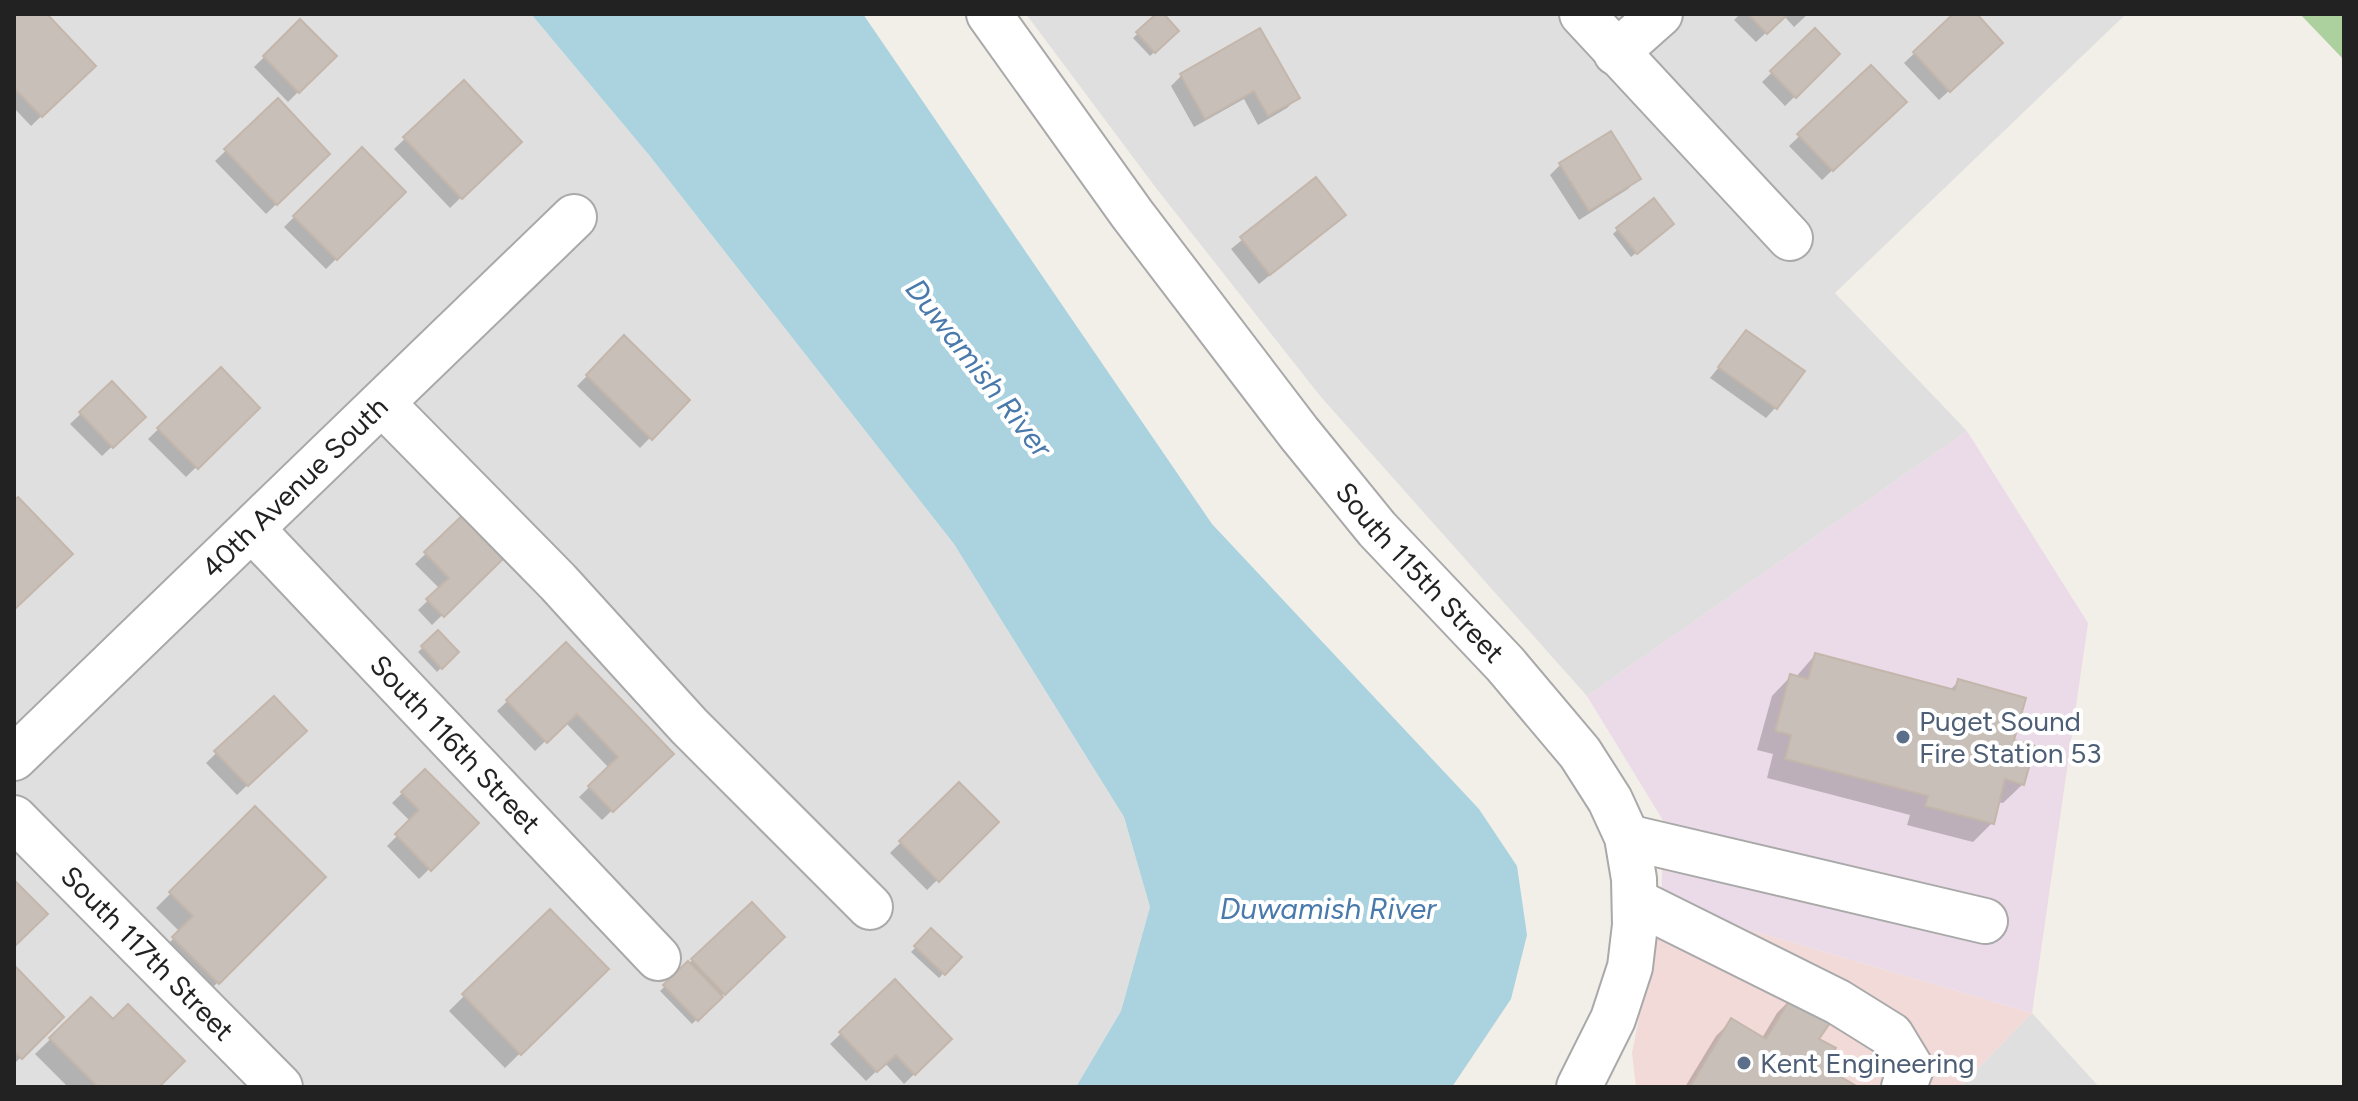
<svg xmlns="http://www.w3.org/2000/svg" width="2358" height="1101" viewBox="0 0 2358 1101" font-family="Figtree,sans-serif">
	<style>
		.residential { fill: #e0dfdf }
		.commercial { fill: #f2dad9 }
		.industrial { fill: #ebdbe8 }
		.forest { fill: #add19e }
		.water { fill: #aad3df }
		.shadow { fill: #0003 }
		.building { fill: #c7bfb8; stroke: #c4b6ab; stroke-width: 2 }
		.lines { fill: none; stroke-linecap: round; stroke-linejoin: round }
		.minor-casing { stroke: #a9a9a9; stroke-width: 48 }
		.minor { stroke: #fff; stroke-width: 44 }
		.service-dot { fill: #5c6f8a; stroke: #fff; stroke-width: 3 }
		.labels { text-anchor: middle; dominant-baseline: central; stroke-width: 8; stroke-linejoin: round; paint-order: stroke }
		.street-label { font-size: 28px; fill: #222; stroke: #fff }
		.service-label { font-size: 28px; fill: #4e5e75; stroke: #fff; text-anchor: start }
		.water-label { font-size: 30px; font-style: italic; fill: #4a7aab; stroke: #fff }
	</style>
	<rect width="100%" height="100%" fill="#f2efe9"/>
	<path class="residential" d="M14,14H531L649,155L954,544L1124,817L1150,907L1121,1011L1076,1087H14Z
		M1026,14H2126L1835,293L1967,431L1587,696L1321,397L1156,188Z
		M2032,1013L2099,1087H1960Z"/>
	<path class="commercial" d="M1661,904L2032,1013L1960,1087H1636L1632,1053Z"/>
	<path class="industrial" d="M1967,431L2088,623L2032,1013L1661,904L1664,822L1587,696Z"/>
	<path class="forest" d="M2300,14H2344V60Z"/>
	<path class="water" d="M531,14H863L1212,524L1479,809L1517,866L1527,935L1511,999L1452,1087H1076L1121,1011L1150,907L1124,817L954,544L649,155Z"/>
	<path class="shadow" d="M19,14H45L93,66L31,126L14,108V18Z
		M1159,14L1177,31L1150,56L1133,38Z
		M1740,14H1808L1794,27L1784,16L1756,42L1734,20Z
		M1956,14H1974L1990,53L1939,100L1904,63Z
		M300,22L334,56L288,102L254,67Z
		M1260,31L1297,98L1287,108L1258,125L1244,99L1194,127L1171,86L1181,76Z
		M1815,31L1838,54L1785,106L1762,82Z
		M1871,68L1904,102L1822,180L1789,146Z
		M464,83L519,142L450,208L394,149Z
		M278,101L328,154L266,214L215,161Z
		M362,150L403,192L326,269L284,227Z
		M1560,165L1638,178L1628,189L1579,220L1550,175Z
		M1316,179L1334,224L1259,284L1231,249Z
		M1667,228L1631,257L1613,234L1617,230Z
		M1747,332L1776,407L1766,418L1710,378Z
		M624,338L687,400L640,448L577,386Z
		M221,369L257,408L186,477L148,439Z
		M112,384L143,417L102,456L70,424Z
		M469,512L507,552L432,625L418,610L440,589L415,564Z
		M438,633L457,652L437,672L418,652Z
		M566,645L671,754L602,820L579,797L609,768L565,722L535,751L497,711Z
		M1815,655L1949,691L1958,682L2012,741L2023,784L2003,803L1997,802L1992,823L1973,842L1907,825L1910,815L1767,778L1773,754L1757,750L1772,696L1791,676L1795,678Z
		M273,698L304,731L237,795L206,763Z
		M425,771L476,823L419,879L387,846L411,822L392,803Z
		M959,785L996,822L927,890L890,853Z
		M255,809L323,877L203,997L159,953L180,932L156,908Z
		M752,904L783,937L692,1024L660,991Z
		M550,911L606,969L505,1068L449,1011Z
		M932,931L959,957L939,978L911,952Z
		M14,968L62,1017L14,1064Z
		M895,982L950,1039L904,1084L885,1063L866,1081L830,1044Z
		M1792,998L1816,1040L1822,1068L1854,1087H1685L1716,1036L1731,1021L1762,1038L1777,1013Z
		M91,1000L113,1022L156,1087H68L35,1054Z"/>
	<path class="building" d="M16,14H47L96,66L42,117L14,88V16Z
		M1156,14H1164L1179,31L1155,53L1136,32Z
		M1748,14H1788L1767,34Z
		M1953,14H1977L2003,43L1950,92L1913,52Z
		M300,19L337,56L299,93L263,56Z
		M1260,28L1300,98L1268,116L1254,91L1205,119L1180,74Z
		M1815,28L1840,54L1796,98L1770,71Z
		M1871,65L1907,102L1833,171L1797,134Z
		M464,80L522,142L462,199L403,137Z
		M278,98L330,154L277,205L224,149Z
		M1611,131L1641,179L1589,211L1559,163Z
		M362,147L406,192L337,260L293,216Z
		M1316,177L1346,215L1270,275L1240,237Z
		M1654,198L1674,224L1637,254L1616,228Z
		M1746,330L1805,371L1777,409L1718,367Z
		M624,335L690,400L652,440L586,375Z
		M221,367L260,408L198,469L157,428Z
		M112,381L146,417L113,448L79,412Z
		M18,497L73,554L14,610V500Z
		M469,509L510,552L444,617L426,599L449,578L424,552Z
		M438,630L459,652L442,669L421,646Z
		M566,642L674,754L613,812L588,786L618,757L577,714L547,743L506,700Z
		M1815,653L1955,690L1958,679L2026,698L2014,740L2035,746L2024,785L2005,779L1994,824L1925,806L1928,796L1785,759L1791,735L1775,731L1790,674L1808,679Z
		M274,696L307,731L248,786L214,751Z
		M425,769L479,823L431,871L395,834L419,810L401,792Z
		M959,782L999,822L939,882L899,841Z
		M255,806L326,877L219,984L172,937L193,916L169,892Z
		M14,880L48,914L14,947Z
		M752,902L785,937L725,995L691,959Z
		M550,909L609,969L521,1055L462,994Z
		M931,928L962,957L945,975L914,946Z
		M688,961L723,997L698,1021L663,985Z
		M14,965L64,1017L22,1059L14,1051Z
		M895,979L952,1039L915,1075L896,1055L877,1072L839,1032Z
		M1792,996L1832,1020L1819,1039L1836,1048L1824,1067L1858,1087H1690L1731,1018L1766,1039Z
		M91,997L113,1019L128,1004L185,1061L159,1087H98L49,1038Z"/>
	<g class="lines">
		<g class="minor-casing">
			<g id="minor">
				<path id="s1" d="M989,14L1132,214L1299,433L1377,529L1505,664L1580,753L1610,800L1627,837L1634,879L1635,925L1630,967L1613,1019L1579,1087"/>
				<path d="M1582,14L1790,238"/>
				<path d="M1616,53L1660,14"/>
				<path d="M382,403L558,582L689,726L870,907"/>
				<path id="s2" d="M252,529L658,958"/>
				<path id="s3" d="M14,758L574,217"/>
				<path id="s4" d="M14,818L280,1087"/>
				<path d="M1627,837L1985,921"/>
				<path d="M1635,901L1838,1002L1891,1035L1911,1068L1904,1087"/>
			</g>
		</g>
		<use href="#minor" class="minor"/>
	</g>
	<g class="service-dot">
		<circle cx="1903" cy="737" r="8"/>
		<circle cx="1744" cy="1063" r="8"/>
	</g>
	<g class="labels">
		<g class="street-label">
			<text stroke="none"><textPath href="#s3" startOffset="390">40th Avenue South</textPath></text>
			<text stroke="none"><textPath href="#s1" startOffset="706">South 115th Street</textPath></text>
			<text stroke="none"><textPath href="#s2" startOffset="296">South 116th Street</textPath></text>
			<text stroke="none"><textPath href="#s4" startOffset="190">South 117th Street</textPath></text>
		</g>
		<g class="service-label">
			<text x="1919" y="721">Puget Sound<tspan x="1919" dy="32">Fire Station 53</tspan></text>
			<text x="1760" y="1063">Kent Engineering</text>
		</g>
		<g class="water-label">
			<text transform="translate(979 368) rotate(52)">Duwamish River</text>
			<text x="1328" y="908">Duwamish River</text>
		</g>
	</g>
	<rect width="2358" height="1101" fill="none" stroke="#222222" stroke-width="32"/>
</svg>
